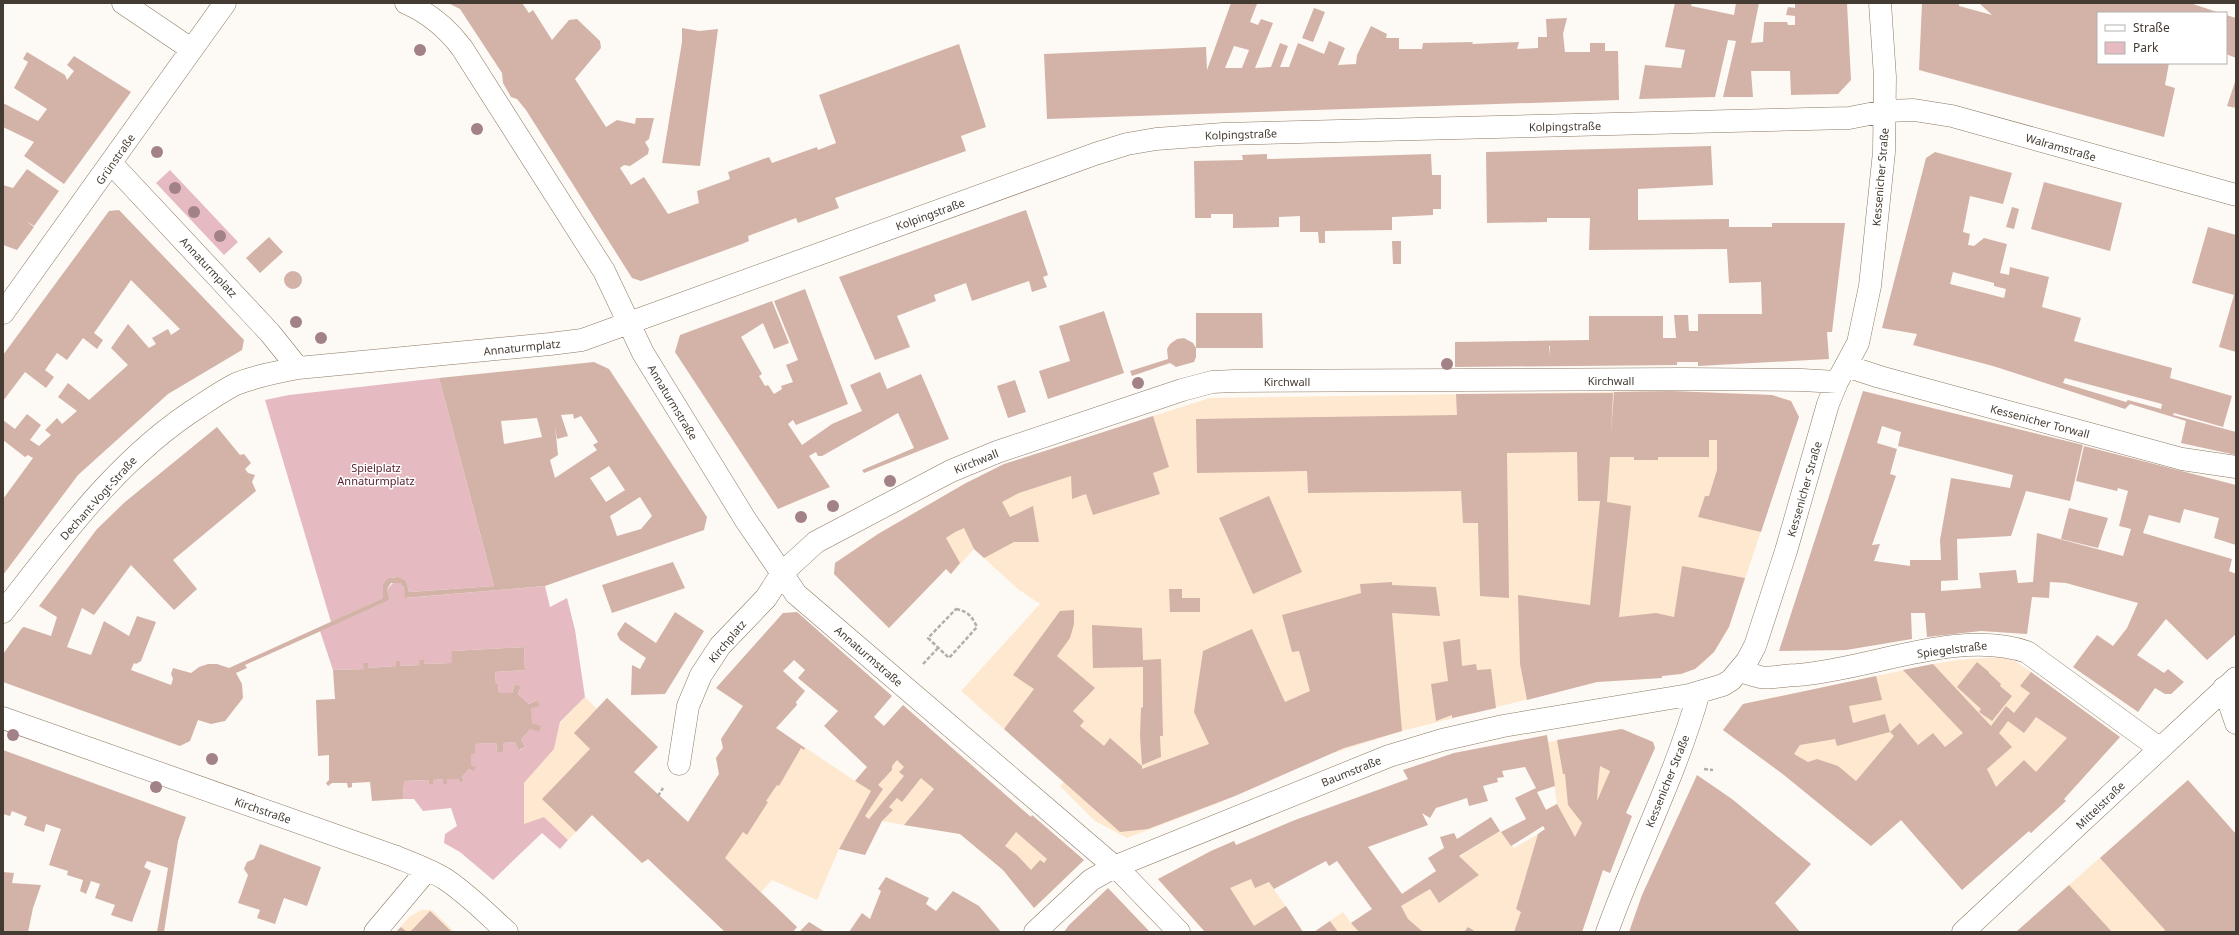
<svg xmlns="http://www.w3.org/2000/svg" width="2239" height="935" viewBox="0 0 2239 935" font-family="'Noto Sans',sans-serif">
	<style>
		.built { fill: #fee9d0 }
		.green { fill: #e5bbc1 }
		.building { fill: #d3b3a8; fill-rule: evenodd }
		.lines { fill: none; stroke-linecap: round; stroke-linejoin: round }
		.street-casing { stroke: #8b7963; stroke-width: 23 }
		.path { stroke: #b4aea7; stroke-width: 2.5; stroke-dasharray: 4 2; stroke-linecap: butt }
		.street { stroke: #fff; stroke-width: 22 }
		.tree { fill: #a38287 }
		.labels { text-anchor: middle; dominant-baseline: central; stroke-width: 3; stroke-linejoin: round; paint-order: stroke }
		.street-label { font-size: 11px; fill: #443b32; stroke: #fff }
		.park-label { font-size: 11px; fill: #59212e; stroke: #fff }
	</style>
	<rect width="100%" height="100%" fill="#fdf9f4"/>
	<path class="built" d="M1671,391L1772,395L1791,401L1799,417L1729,627L1714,652L1703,663L1695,669L1662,676V678L1597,682L1402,731L1324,756L1216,804L1127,838L1095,821L1060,786L1064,782L961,691L1040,604L1018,589L974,549L951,574L946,569L889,628L834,574L835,563L878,534L966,483L1153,416L1210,398Z
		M2001,657L2015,661L2031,672L2120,737L2064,799L2066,801L2031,833L2029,831L1962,890L1901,820L1871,846L1784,775L1723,730L1743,704L1933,664L1958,660Z
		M585,697L597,709L607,698L658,747L634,772L688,822L719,774L716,758L723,748L721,739L743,706L855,781L913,714L1031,817L1032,815L1084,860L1034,908L1003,870L960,834L869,819L860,812L839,849L817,900L772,880L761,892L797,927L793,932H725L648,859L642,863L592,815L568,840L544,817L524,825V783L554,749L560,723Z
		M1622,729L1653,742L1655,748L1626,813L1632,816L1610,873L1603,870L1582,932H1314L1343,912L1351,923L1372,909L1374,911L1500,831L1514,848L1538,834L1545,829L1536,814L1557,804L1548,742Z
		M2188,780L2236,834V932H2016Z
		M1234,841L1255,887L1269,882L1303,932H1205L1158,879L1211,851Z
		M421,910H432L455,932H396L409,917Z"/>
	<path class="green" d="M170,170L238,242L224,255L156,183Z
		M439,378L494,586L409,592L406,580C396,576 391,576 383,583V598L331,622L265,400L289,395Z
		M394,582L400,583L404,588L406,598L545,586L550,607L567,598L575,630L585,697L560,722L554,749L524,783V824L544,817L568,840L560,849L542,833L493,880L460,852L444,843L445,834L457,826L451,808L423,811L414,799H403L404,781L428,780L429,784H433V780L443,779V784H447V779H458L460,783L464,781L462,777L469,769L474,770L475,767L471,765V754H475V744L496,743L497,752H503V743L515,742L520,750L525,747L521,739L531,729V709L539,706L537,700L529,704L518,694L521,686L515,684L512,693H499L498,684H496L495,672L525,670L524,647L453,651L451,663L424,664V659L420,660V665L400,666V661H396V666L368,668V663H364V669L333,670L320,631L390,600L387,589Z"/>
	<path class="building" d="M448,3H522L529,13L533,10L552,40L569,20L577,19L600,41L601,48L575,79L606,127L617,120L635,124L636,118H654L649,139L645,142L649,149L648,154L630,166L624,165L620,168L631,185L644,177L668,214L699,203L697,191L730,179L728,172L769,157L772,163L817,147L818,150L836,143L819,95L959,44L986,127L961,136L966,151L835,198L839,208L798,223L796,218L748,236L749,241L742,244L641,281L632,278L526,110L517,99L511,97L503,83L502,73L460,9Z
		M1231,3L1257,4L1250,22L1258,25L1261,19L1273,23L1255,68L1271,67L1280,43L1288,46L1280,67H1289L1298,43L1324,54L1329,41L1345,48L1338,65L1356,64L1357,55L1371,26L1387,34L1386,38H1399V49H1422L1423,43L1473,42L1472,44L1519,42L1517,49L1538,48V37H1547L1546,19L1567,18L1563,34L1565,52H1590V43H1605V51H1618L1619,100L1047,119L1044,54L1206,47L1207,70ZM1234,46L1249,50L1242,68H1225Z
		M1675,3H1692L1691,6L1734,15L1736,3H1759L1751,43L1763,42L1764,22H1787L1788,25H1795V16L1786,15L1788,7L1795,8V3H1847L1851,80L1838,94L1791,95L1790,71H1751L1753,97H1723L1736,41L1728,40L1715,97L1639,99L1645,65L1681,68L1685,50L1665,47Z
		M1922,3H1959V6L1992,15L1979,3H2190L2220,13H2098V63H2169L2165,85L2175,88L2164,137L1919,70Z
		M1314,8L1325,12L1313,42L1302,38Z
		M2226,15L2236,18V58L2226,54Z
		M682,28L699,31L718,29L700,166L662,163L682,42Z
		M27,52L65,75L67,80L74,71L67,65L74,56L131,92L64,184L24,156L34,142L3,127V103L38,121L47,109L14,88L28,62L23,59Z
		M2236,79V108L2227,106Z
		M1711,146L1713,185L1638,189V220L1729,219V227H1772V223H1845L1832,332H1827L1829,359L1698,366V362H1677V365L1455,367V342L1589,340V316H1663V338H1676L1674,315H1688L1689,331H1698V314H1762L1761,282L1729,283L1727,249L1589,250L1590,218H1547V222L1487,223L1486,152ZM1545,346H1583H1550L1549,355V346Z
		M1935,152L2012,173L2003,204L1970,196L1963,232L1970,234L1968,245L1974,246L1984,238L2007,244L2000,273L2009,275L2010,267L2049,277L2042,307L2081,318L2074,341L2172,368L2170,378L2232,396L2223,427L2174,413L2173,415L2236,432V455L2181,443L2186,421L2130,404L2125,409L1993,366L1913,345L1917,334L1882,328L1926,158ZM1953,272L1994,283V286L2006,289L2004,298L1950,284ZM2065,378L2162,404L2161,409L2128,400L2126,402L2063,383Z
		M1267,154V159L1431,154L1432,175H1441V209H1433V215L1392,217V230L1325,231V243H1319L1318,232H1300V216L1279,217V227L1233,228V214H1211V218H1195L1194,161L1243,160L1242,155Z
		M27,169L59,191L34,226L26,221L34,227L17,250L3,245V185L13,188Z
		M2044,182L2122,203L2110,251L2031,229Z
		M2012,207L2019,209L2014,229L2006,227Z
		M119,210L244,340L242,350L168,394L78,475L3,575V499L33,458L28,455L25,457L3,440V420L15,429L27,414L41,425L30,440L39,446L51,435L45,430L57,418L62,424L77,411L58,397L68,383L89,400L128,365L111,348L128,324L149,348L156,344L152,338L168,329L171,335L180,329L131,280L94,333L103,340L97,349L83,338L67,360L57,353L45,370L54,377L46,388L25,372L3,401V355L109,211Z
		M1026,210L1048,275L1043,277L1047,287L1032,292L1029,281L972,301L966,283L934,295L936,301L897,316L910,347L875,360L839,277Z
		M2208,227L2236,235V352L2219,347L2234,295L2192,283Z
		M269,237L283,252L260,273L246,258Z
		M1392,241H1401V264H1393Z
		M284 280a9 9 0 1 1 18 0a9 9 0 1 1-18 0Z
		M805,289L848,404L796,425L793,420L788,424L802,445L832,424L862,411L850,385L880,372L887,389L921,374L949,439L864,473L862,470L914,448L898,413L822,456H818L816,452L809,456L830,487L778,509L675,352L680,335L772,301L789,343L774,349L763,323L741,337L762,374L759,376L765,386L768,385L774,394L782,389L781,386L793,382L786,365L798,360L774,301Z
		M1104,311L1124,373L1048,399L1039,371L1070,361L1059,326Z
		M1196,313H1262L1263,348H1196Z
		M1184,338L1193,343L1196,348V357L1194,362L1176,367L1170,363L1132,376L1130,371L1168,359L1167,349L1170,344L1177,339Z
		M594,362L609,369L707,517L704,530L545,586L405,598L404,588L400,583H391L387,589L390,600L245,665L247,668L236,673L242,684L243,698L225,721L211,724L198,720L190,741L180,746L3,682V654L22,628L24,627L51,636L57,617L39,606L97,529L125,502L217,427L240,455L244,454L251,463L245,469L248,473L255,475L252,482L256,491L173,560L197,589L174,610L131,565L94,615L82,608L67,647L91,655L104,621L129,636L137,616L156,622L141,661L136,664L134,663L131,670L171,685L173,679L171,674L173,668L191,673L199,667L208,664H217L229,668L383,598V583L389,578L398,577L406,580L409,592L494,586L439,378ZM573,414L574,419L581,416L598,442L593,445L597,450L555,478L550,460L558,455L555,426L557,439L568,436L561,415ZM537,418L542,437L504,444L501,421ZM609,466L625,490L606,502L590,478ZM640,497L652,516L641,529L617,536L610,516Z
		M1015,380L1026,412L1008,418L997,386Z
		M1671,391L1772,395L1791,401L1799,417L1761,532L1698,517L1705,496H1709L1717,470V440H1709V457H1658V460H1634V457H1610L1607,502L1631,506L1619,617L1656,613L1674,617L1682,566L1745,578L1729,627L1714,652L1695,669L1681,674L1662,676V678L1597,682L1527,700L1520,664L1518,595L1590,605L1600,501H1578L1577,452L1507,453L1509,598L1480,596L1478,523H1463L1461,491L1308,493L1307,471L1197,473L1196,419L1457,415L1456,394L1613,393L1611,434L1614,392Z
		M1863,391L2083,445L2070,501L2026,491L2011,536L1957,539L1958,580L1941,581V591L1981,588L1979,573L2016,570L2018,583L2033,582L2037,533L2123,556L2131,529L2119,526L2128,491L2118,488L2117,491L2076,481L2084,446L2236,485V545L2214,538L2219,518L2184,509L2180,523L2149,515L2143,533L2232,559L2229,571L2236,574V634L2207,660L2166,619L2137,655L2164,673L2168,669L2184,682L2171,694H2165L2155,688L2138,712L2073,667L2097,635L2113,646L2127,628L2138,603L2066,583L2050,582L2049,598L2032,597L2027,634L1981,631L1927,637L1925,613H1911L1912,639L1846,650L1779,651ZM1882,426L1901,432L1898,446L2013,475L2010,488L1951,478L1940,540L1941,560H1910V566L1874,561L1880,544L1872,545L1896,476L1890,474L1897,449L1877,443Z
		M1153,416L1169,467L1153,473L1160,494L1093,515L1086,494L1072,499L1071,476L1019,493L1002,502L1010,517L1033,506L1039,542H1014L984,558L974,549L964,528L955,532L946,538L960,563L951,574L946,569L889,628L834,574L835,563L878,534L966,483L1004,464Z
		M1269,496L1302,572L1253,594L1219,518Z
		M2069,508L2108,518L2098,548L2061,539Z
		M673,562L685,588L612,613L602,585Z
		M1392,582V585L1436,587L1440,616L1392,613L1402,731L1344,748L1235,796L1148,829L1120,832L1004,729L1034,689L1013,675L1060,611L1074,610V624L1070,638L1057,656L1095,688L1073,711L1084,721L1080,726L1104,746L1110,738L1142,766V769L1209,744L1194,712L1203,651L1252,629L1285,702L1310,691L1299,651L1292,652L1282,615L1361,593L1360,584Z
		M1169,589H1182V598H1200V612H1170Z
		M675,612L704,631L665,694L631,695L632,665L640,669L646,658L620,640L617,634L625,622L656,643Z
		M797,612L892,696L874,717L884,726L903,705L1031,817L1032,815L1084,860L1034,908L1003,870L960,834L904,825L934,789L921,778L902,802L897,798L889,807L893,810L882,821L865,855L839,849L871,791L855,781L867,767L824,726L838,711L798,678L805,670L794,660L783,671L805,691L796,702L797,705L776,728L805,748L804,750L801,748L779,786L777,785L766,801L768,802L747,835L743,832L725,858L797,927L793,932H725L648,859L642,863L592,815L576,832L542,799L590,749L574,733L607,698L658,747L634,772L688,822L719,774L716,758L723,748L721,739L743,706L716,688L783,613ZM897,760L904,767L899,772L904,776L869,819L865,816L883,789L878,785L892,770V766ZM1016,832L1047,859L1044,863L1040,860L1031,870L1017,855L1005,846Z
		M1092,625L1142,628L1143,660L1161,659L1163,736H1160L1161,757L1142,765L1140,736L1141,708L1143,707V667L1093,668Z
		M1460,639L1462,666L1476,664L1477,670L1491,669L1496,708L1452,718V715L1436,721L1431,684L1448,681L1443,642Z
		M524,647L525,670L495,672L496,684H498L499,693H512L515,684L521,686L518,694L529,704L537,700L540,706L531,709L532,723L541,726L539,732L531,729L521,739L525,747L519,750L515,742L503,743V752H497L496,743L475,744V754H471V765L476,767L474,771L469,769L462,777L464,781L460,783L458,779H447V784H443V779L433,780V784H429L428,780L404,781L403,799L372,801L370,782L352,783V787L348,788L347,783H332L328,786L326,783L329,780V755L318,756L316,700L335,699L333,670L364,669L363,663H368V668L396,666V661H400V666L420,665L419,660L424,659V664L451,663L452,651Z
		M1977,662L1989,672V673L2001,684L2000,686L2012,696L1992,721L1979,712L1981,709L1957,687Z
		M1933,664L1991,726L2006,706L2014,713L2030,693L2020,686L2031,672L2120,737L2064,799L2066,801L2031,833L2029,831L1962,890L1901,820L1871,846L1784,775L1723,730L1743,704L1876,676L1882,700L1849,706L1853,723L1885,714L1890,732L1837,746L1835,739L1800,745L1794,754L1808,762L1817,759L1838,766L1856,781L1894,736L1890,732L1900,723L1918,745L1933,733L1945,747L1963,733L1903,670ZM2036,717L2067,738L2036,772L2024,760L1996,787L1987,769L2012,747L1999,733L2008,721L2024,733Z
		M1622,729L1653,742L1655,748L1626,813L1632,816L1610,873L1603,870L1582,932H1514L1521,912L1516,909L1538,834L1545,829L1543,826L1511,846L1501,832L1526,819L1515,798L1536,788L1525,767L1502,771L1504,777L1497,778L1498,782L1483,786L1488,801L1469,806L1467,798L1436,808L1430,818L1422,813L1428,825L1368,847L1402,894L1436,871L1428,858L1444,848L1440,837L1454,833L1457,839L1491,817L1500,831L1459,856L1479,875L1439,903L1430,889L1401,906L1408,919L1423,932H1359L1351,923L1372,909L1337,861L1329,866L1326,861L1274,889L1269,882L1255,888L1251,879L1230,888L1254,926L1286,906L1303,932H1205L1158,879L1211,851L1234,841L1236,845L1295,820L1408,779L1403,770L1454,753L1547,735L1555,786L1537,792L1546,810L1557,804L1575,837L1582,823L1568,805L1565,774H1563L1557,740ZM1600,766L1610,771L1597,801L1598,786Z
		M3,750L186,817L178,841L164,932H157L168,868L147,861L144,867L151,871L132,922L111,915L115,905L95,898L100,884L91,881L86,894L80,891L83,880L67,875L68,871L49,865L61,829L46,824L44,832L24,825L27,817L12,811L10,816L3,814Z
		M1697,775L1732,799L1811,864L1775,903L1800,932H1629L1642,895Z
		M2188,780L2236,834V932H2163L2165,930L2100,858Z
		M260,844L321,867L307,906L284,898L275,924L257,918L260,910L238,903L248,875L244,869L247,862L254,859Z
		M3,872L14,873L12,883L41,885L33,908L28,932H3Z
		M886,877L929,898L926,904L936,911L953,891L979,906L1001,932H849L862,913L870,919L881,891L878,889Z
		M2069,885L2112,932H2016L2025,924Z
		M1108,888L1150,932H1064L1069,925Z
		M430,911L452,932H410Z
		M1330,921L1338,932H1314Z
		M809,922L825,932H799Z
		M401,927L407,932H396Z
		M1468,927L1476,932H1464Z"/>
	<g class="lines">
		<g class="street-casing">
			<path id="street" d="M123,3L191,49
				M406,3C429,13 447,28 462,48L604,271L643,353L745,519L796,594L1123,874L1179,932
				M111,163L270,333L298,368
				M3,313L225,3
				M1846,366L1880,377L2182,459L2236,467
				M3,612C61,538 119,457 200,406C212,398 224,390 236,384C256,376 277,372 298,368L550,344L582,340L1095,154L1127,144L1156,139L1223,134L1849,118L1885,111L1914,110L1952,116L2236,195
				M1740,671C1746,673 1753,675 1760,677C1771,679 1785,675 1797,675C1868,670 1959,628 2027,652L2159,748
				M2224,688L2236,723
				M3,718L394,856C411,863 429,869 445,879C468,894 487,914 507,932
				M679,764L688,706L701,675L720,646L766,598L782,573L816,542L951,471L997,452L1182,390L1212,382L1234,381L1683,379L1802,380L1837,382
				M375,932L427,870
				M1035,932L1091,880L1114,867L1389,756L1442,740L1503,726L1689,695L1723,685L1731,680L1747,661L1755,646L1786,551L1828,404L1837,382L1858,343L1870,286L1884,152L1885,77L1880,3
				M1607,932C1636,851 1676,775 1699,692
				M1963,932L2236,678"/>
		</g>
		<path class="path" d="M956,609C967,611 972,616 977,627L949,658L928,638Z
			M923,664L938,648
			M1704,769L1713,770
			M658,796L663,788"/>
		<use href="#street" class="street"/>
	</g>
	<g class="tree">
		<circle cx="420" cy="50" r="6"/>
		<circle cx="477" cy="129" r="6"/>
		<circle cx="157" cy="152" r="6"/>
		<circle cx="175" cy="188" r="6"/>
		<circle cx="194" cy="212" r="6"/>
		<circle cx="220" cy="236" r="6"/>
		<circle cx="296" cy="322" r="6"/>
		<circle cx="321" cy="338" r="6"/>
		<circle cx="1447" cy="364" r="6"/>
		<circle cx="1138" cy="383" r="6"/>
		<circle cx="890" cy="481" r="6"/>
		<circle cx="833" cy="506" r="6"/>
		<circle cx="801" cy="517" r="6"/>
		<circle cx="13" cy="735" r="6"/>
		<circle cx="212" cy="759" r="6"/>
		<circle cx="156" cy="787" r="6"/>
	</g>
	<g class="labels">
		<g class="street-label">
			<text transform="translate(1565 126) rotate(-1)">Kolpingstraße</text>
			<text transform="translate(1241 134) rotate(-2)">Kolpingstraße</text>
			<text transform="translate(2061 147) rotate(16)">Walramstraße</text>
			<text transform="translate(115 159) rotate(-55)">Grünstraße</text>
			<text transform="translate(1880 177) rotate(-85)">Kessenicher Straße</text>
			<text transform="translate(930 214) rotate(-20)">Kolpingstraße</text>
			<text transform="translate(209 267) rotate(47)">Annaturmplatz</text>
			<text transform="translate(522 347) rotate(-6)">Annaturmplatz</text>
			<text x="1611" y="380">Kirchwall</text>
			<text x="1287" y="381">Kirchwall</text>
			<text transform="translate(673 402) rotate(59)">Annaturmstraße</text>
			<text transform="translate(2040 421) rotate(15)">Kessenicher Torwall</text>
			<text transform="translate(976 461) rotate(-22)">Kirchwall</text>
			<text transform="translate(1804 489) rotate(-74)">Kessenicher Straße</text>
			<text transform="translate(98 498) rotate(-48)">Dechant-Vogt-Straße</text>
			<text transform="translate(727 641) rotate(-50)">Kirchplatz</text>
			<text transform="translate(1952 649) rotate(-7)">Spiegelstraße</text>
			<text transform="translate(869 656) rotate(41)">Annaturmstraße</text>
			<text transform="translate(1351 771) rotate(-22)">Baumstraße</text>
			<text transform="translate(1667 781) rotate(-68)">Kessenicher Straße</text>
			<text transform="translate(2100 805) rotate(-44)">Mittelstraße</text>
			<text transform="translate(263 810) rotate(19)">Kirchstraße</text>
		</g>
		<g class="park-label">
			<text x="376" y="467">Spielplatz<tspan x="376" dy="13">Annaturmplatz</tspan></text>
		</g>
	</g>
	<rect width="2239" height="935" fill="none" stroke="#443b32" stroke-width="8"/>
	<rect x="2097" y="12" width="130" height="52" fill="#ffffff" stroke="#b4b1ad"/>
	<rect x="2105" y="25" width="20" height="6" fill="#ffffff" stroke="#b4b1ad"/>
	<text x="2133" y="32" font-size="12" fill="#443b32">Straße</text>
	<rect x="2105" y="42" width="20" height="12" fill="#e5bbc1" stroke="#b4b1ad"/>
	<text x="2133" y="52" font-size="12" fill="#443b32">Park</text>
</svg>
